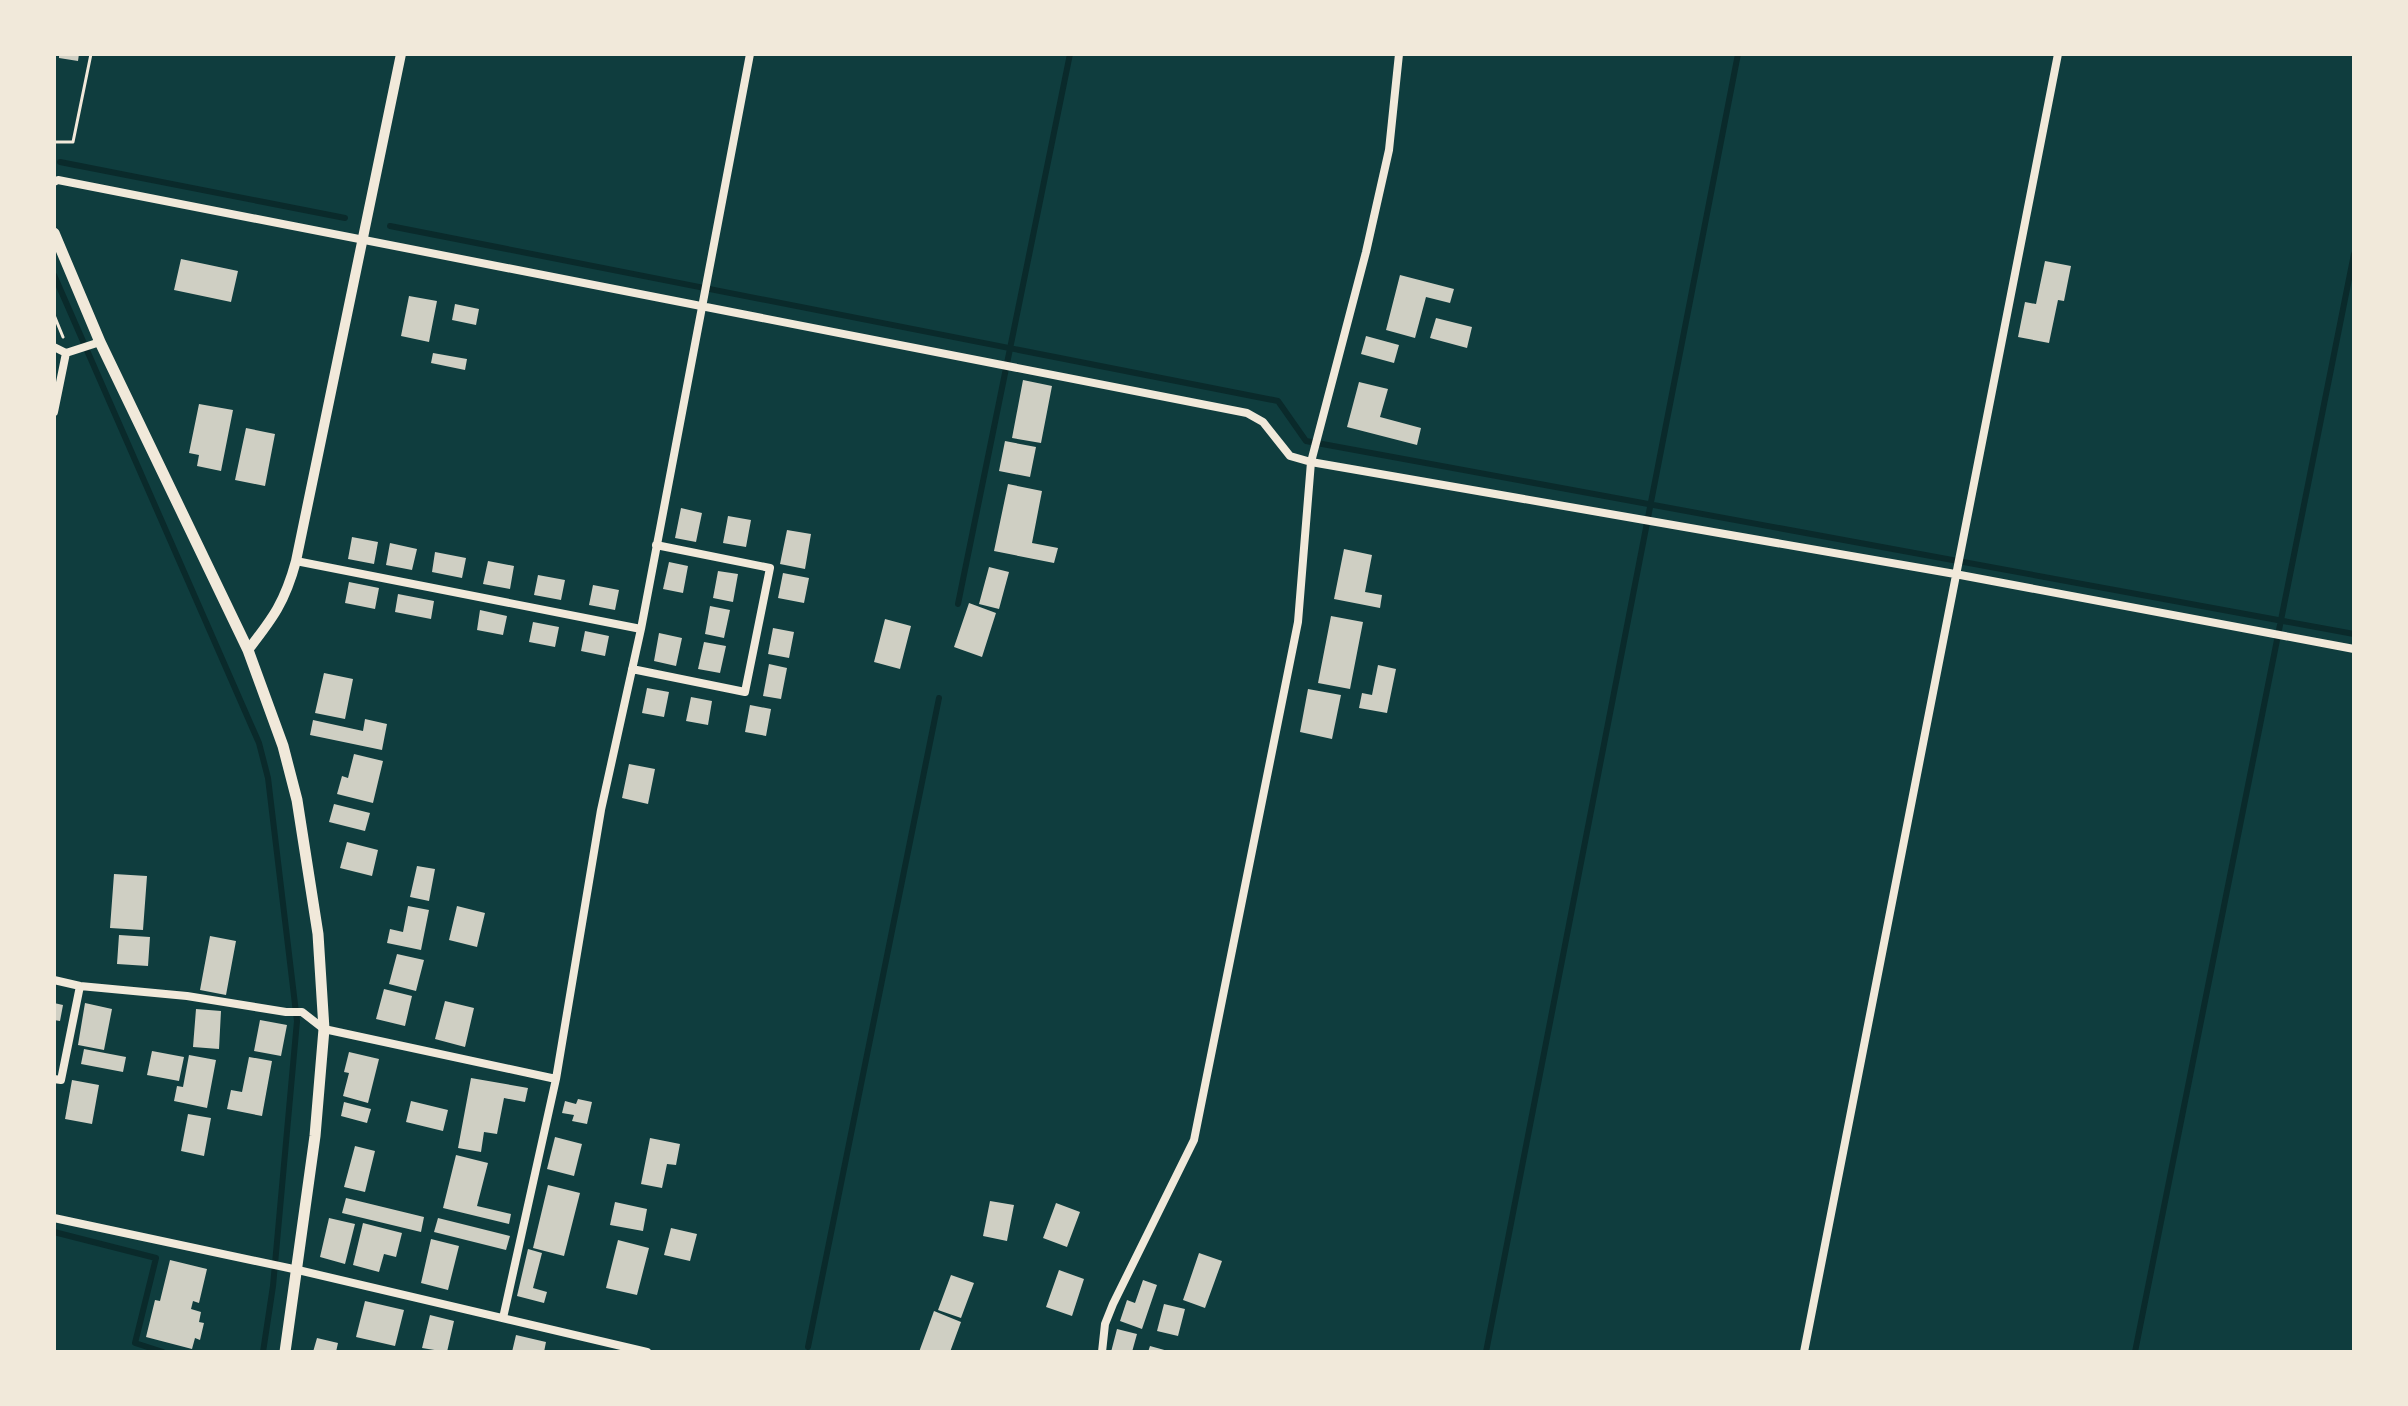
<svg xmlns="http://www.w3.org/2000/svg" width="2408" height="1406" viewBox="0 0 2408 1406" font-family="'Space Grotesk',sans-serif">
	<style>
		.lines { fill: none; stroke-linecap: round; stroke-linejoin: round }
		.stream { stroke: #0a2a2b; stroke-width: 6 }
		.building { fill: #cfcfc3 }
		.path { stroke: #f1e9da; stroke-width: 3 }
		.minor { stroke: #f1e9da; stroke-width: 8 }
		.tertiary { stroke: #f1e9da; stroke-width: 10 }
		.secondary { stroke: #f1e9da; stroke-width: 11 }
	</style>
	<rect width="100%" height="100%" fill="#0f3d3e"/>
	<g class="lines">
		<path class="stream" d="M60,162L345,218
			M390,226L1278,401L1306,441L2354,634
			M54,275L259,743L268,778L297,1021L273,1286L263,1352
			M958,604L1070,54
			M54,1232L156,1258L135,1343L163,1352
			M808,1347L939,698
			M1486,1352L1738,54
			M2135,1352L2354,254"/>
	</g>
	<path class="building" d="M59,54H79L78,61L59,58Z
		M181,259L238,271L231,302L174,290Z
		M2045,261L2071,266L2064,301L2058,300L2049,343L2018,337L2025,302L2036,304Z
		M1400,275L1454,289L1450,303L1426,297L1415,338L1386,330Z
		M409,296L437,301L429,342L401,336Z
		M455,304L479,309L476,325L452,320Z
		M1436,318L1472,327L1467,348L1430,338Z
		M1366,336L1399,345L1394,363L1361,354Z
		M433,353L467,359L465,370L431,363Z
		M1023,380L1052,386L1041,443L1012,438Z
		M1359,382L1388,389L1380,417L1421,428L1417,445L1347,427Z
		M199,404L233,410L221,471L197,466L199,455L189,453Z
		M246,428L275,434L265,486L235,480Z
		M1005,441L1036,447L1030,477L999,471Z
		M1008,484L1042,491L1032,543L1058,548L1054,563L994,551Z
		M681,508L702,513L696,542L675,538Z
		M728,516L751,520L746,547L723,543Z
		M787,530L811,534L805,569L780,564Z
		M352,537L378,542L374,564L348,559Z
		M390,543L417,549L412,570L386,565Z
		M1344,549L1372,555L1365,592L1382,595L1380,608L1334,599Z
		M435,552L466,558L462,578L432,572Z
		M488,561L514,566L510,589L483,584Z
		M669,562L688,566L683,593L663,589Z
		M989,567L1009,572L999,609L979,604Z
		M718,571L738,574L733,602L713,598Z
		M783,573L809,578L804,603L778,598Z
		M538,575L565,580L561,600L534,595Z
		M349,582L379,588L375,609L345,603Z
		M593,585L619,590L615,610L589,605Z
		M398,594L434,601L431,619L395,612Z
		M969,603L996,613L982,657L954,647Z
		M710,606L730,610L724,638L705,634Z
		M480,610L507,616L503,635L477,630Z
		M1331,616L1363,622L1350,689L1318,683Z
		M885,619L911,626L900,669L874,662Z
		M533,622L559,627L555,647L529,642Z
		M773,628L794,632L789,658L768,654Z
		M585,631L609,636L605,656L581,651Z
		M659,633L682,638L676,666L654,661Z
		M704,642L726,646L720,673L698,669Z
		M769,664L787,668L781,699L763,696Z
		M1378,665L1396,669L1387,713L1359,708L1362,693L1372,695Z
		M324,673L353,679L345,719L315,713Z
		M647,688L669,692L664,717L642,713Z
		M1308,689L1341,695L1332,739L1300,732Z
		M691,697L712,701L708,725L686,721Z
		M750,705L771,709L766,736L745,732Z
		M365,719L387,724L382,750L310,735L313,720L363,731Z
		M354,754L383,761L373,803L337,794L342,776L348,778Z
		M629,764L655,769L648,804L622,798Z
		M334,804L370,813L365,831L329,822Z
		M347,842L378,850L372,876L340,868Z
		M417,866L435,869L429,901L410,897Z
		M114,874L147,876L143,930L110,928Z
		M408,906L429,910L421,950L387,943L390,929L403,932Z
		M457,906L485,913L477,947L449,940Z
		M119,935L150,937L148,966L117,964Z
		M210,936L236,941L226,995L200,990Z
		M397,954L424,960L416,991L389,984Z
		M384,989L412,996L405,1026L376,1019Z
		M445,1001L474,1008L465,1047L435,1039Z
		M54,1003L63,1005L60,1021L54,1020Z
		M85,1003L112,1009L104,1050L78,1045Z
		M196,1009L221,1011L219,1049L193,1047Z
		M260,1020L287,1025L281,1056L254,1051Z
		M84,1049L126,1057L123,1072L81,1064Z
		M152,1051L184,1057L179,1081L147,1075Z
		M349,1052L379,1059L368,1103L343,1096L349,1073L344,1072Z
		M189,1055L216,1060L207,1108L174,1101L177,1086L183,1087Z
		M249,1057L272,1061L262,1116L227,1109L231,1090L242,1092Z
		M471,1078L528,1088L525,1102L504,1098L497,1134L484,1132L481,1152L458,1148Z
		M72,1080L99,1085L92,1124L65,1119Z
		M578,1099L592,1102L587,1124L572,1121L574,1115L562,1113L565,1101L576,1104Z
		M411,1101L448,1110L443,1131L406,1122Z
		M344,1102L371,1109L367,1123L341,1116Z
		M188,1114L211,1118L204,1156L181,1151Z
		M555,1137L582,1144L574,1176L547,1169Z
		M650,1138L680,1144L676,1165L667,1164L662,1188L641,1184Z
		M355,1146L375,1151L365,1192L344,1187Z
		M456,1155L488,1163L477,1206L511,1214L509,1224L443,1208Z
		M548,1185L580,1193L564,1256L533,1248Z
		M346,1198L424,1217L421,1232L342,1213Z
		M990,1201L1014,1205L1007,1241L983,1236Z
		M615,1202L647,1209L643,1231L610,1225Z
		M1056,1203L1080,1212L1067,1247L1043,1238Z
		M329,1218L355,1224L345,1264L320,1257Z
		M438,1218L510,1236L506,1250L434,1232Z
		M363,1223L402,1233L396,1257L384,1254L379,1272L353,1265Z
		M671,1228L697,1234L690,1261L664,1255Z
		M431,1239L459,1246L448,1290L421,1283Z
		M618,1240L649,1248L637,1295L606,1288Z
		M528,1249L542,1253L533,1288L547,1292L544,1303L517,1296Z
		M1199,1253L1222,1261L1205,1308L1183,1300Z
		M170,1260L207,1269L199,1303L193,1301L191,1309L201,1312L199,1322L204,1323L200,1340L195,1338L192,1349L146,1337L155,1300L160,1301Z
		M1059,1270L1084,1279L1072,1316L1046,1307Z
		M951,1275L974,1283L961,1318L938,1310Z
		M1143,1280L1157,1285L1142,1329L1120,1321L1127,1300L1135,1303Z
		M365,1301L404,1310L395,1346L356,1337Z
		M1164,1304L1185,1309L1178,1336L1157,1331Z
		M934,1311L961,1322L950,1352H919Z
		M430,1315L454,1321L447,1352L422,1348Z
		M1117,1329L1137,1334L1132,1352H1111Z
		M516,1335L546,1342L544,1352H512Z
		M317,1338L338,1343L336,1352H313Z
		M1150,1346L1168,1351V1352H1148Z"/>
	<g class="lines">
		<path class="path" d="M54,142H73L91,54
			M54,315L63,337"/>
		<path class="minor" d="M54,182L58,180L1247,413L1263,422L1290,456L1311,462L1955,574L2354,649
			M54,347L66,353L100,342
			M54,412L66,353
			M296,561L641,629
			M632,669L745,692L770,568L656,545
			M54,980L80,986L187,996L286,1012H302L324,1029L556,1079
			M54,1079L61,1080L80,986
			M54,1218L298,1270L647,1352
			M503,1318L556,1079L601,810L641,629L750,54
			M1102,1352L1105,1324L1113,1304L1194,1140L1298,622L1311,462L1366,252L1389,150L1399,54
			M1804,1352L2058,54"/>
		<path class="tertiary" d="M248,650C273,618 285,602 296,561L401,54"/>
		<path class="secondary" d="M54,233L100,342L248,650L283,746L297,800L318,934L324,1029L315,1136L285,1352"/>
	</g>
	<rect width="2408" height="1406" fill="none" stroke="#f1e9da" stroke-width="112"/>
</svg>
